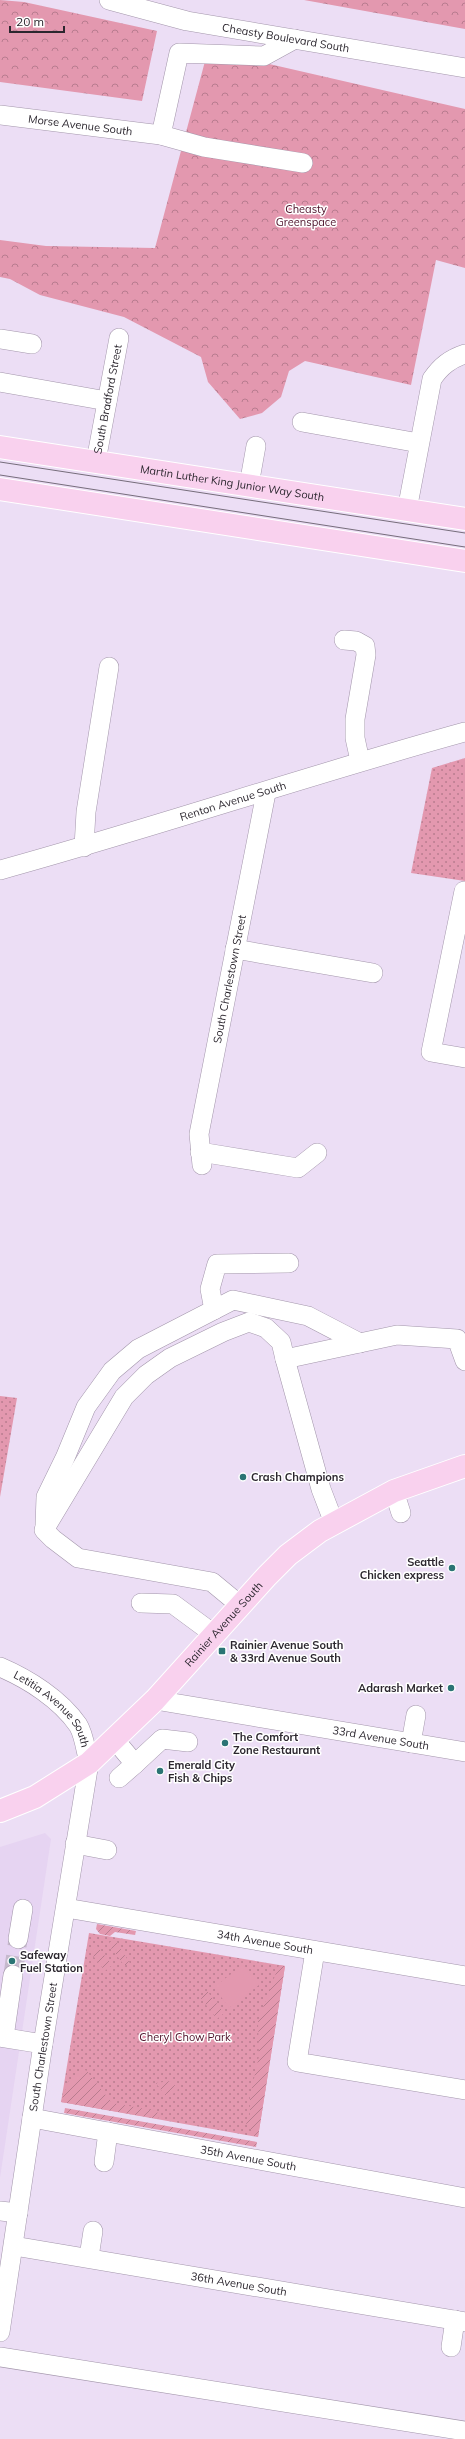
<svg xmlns="http://www.w3.org/2000/svg" width="465" height="2439" viewBox="0 0 465 2439" font-family="Mulish,sans-serif">
	<style>
		.built { fill: #e6d4f2 }
		.grass { fill: url(#grass-dots) }
		.forest { fill: url(#forest-crowns) }
		.garden { fill: url(#garden-furrows) }
		.pitch { fill: #e398af }
		.lines { fill: none; stroke-linecap: round; stroke-linejoin: round }
		.minor-tunnel { stroke: #c6b9cd; stroke-width: 19; stroke-dasharray: 19 10; stroke-linecap: butt }
		.minor-casing { stroke: #a396ab; stroke-width: 20 }
		.major-casing { stroke: #fff; stroke-width: 24 }
		.minor { stroke: #fff; stroke-width: 19 }
		.major { stroke: #f9d1ee; stroke-width: 22 }
		.tram { stroke: #766d7b; stroke-width: 1 }
		.poi-dot { fill: #2a7474; stroke: #fff; stroke-width: 1.5 }
		.labels { text-anchor: middle; dominant-baseline: central; stroke-width: 3; stroke-linejoin: round; paint-order: stroke }
		.street-label { font-size: 11px; fill: #2c272f; stroke: #fff }
		.park-label { font-size: 11px; fill: #4d1029; stroke: #fff }
		.poi-label { font-size: 11px; font-weight: bold; fill: #2c272f; stroke: #fff; text-anchor: start }
	</style>
	<defs>
		<pattern id="grass-dots" width="8" height="8" patternUnits="userSpaceOnUse"><rect width="8" height="8" fill="#e398af"/><path d="M2 2h.1M6 6h.1" fill="none" stroke="#b87c8f" stroke-width="1.8" stroke-linecap="round"/></pattern>
		<pattern id="forest-crowns" width="20" height="18" patternUnits="userSpaceOnUse"><rect width="20" height="18" fill="#e398af"/><path d="M2 6a3 3 0 1 1 6 0M12 15a3 3 0 1 1 6 0" fill="none" stroke="#b87c8f"/></pattern>
		<pattern id="garden-furrows" width="10" height="10" patternUnits="userSpaceOnUse"><rect width="10" height="10" fill="#e398af"/><path d="M-1 1l2-2M0 10L10 0M9 11l2-2" fill="none" stroke="#b87c8f"/></pattern>
	</defs>
	<rect width="100%" height="100%" fill="#ecdef5"/>
	<path class="built" d="M45,1833L51,1839L0,2178V1847Z"/>
	<path class="grass" d="M465,758V881L411,873L432,768Z
		M0,1396L17,1398L0,1497Z
		M89,1933L285,1966L258,2137L61,2102Z"/>
	<path class="forest" d="M0,0L24,2L157,31L142,101L0,82Z
		M304,0H465V29Z
		M208,50L465,109V268L436,260L411,385L305,361L289,371L281,397L262,413L240,419L208,382L201,357L124,317L40,295L10,279L0,277V240L46,246L155,248Z"/>
	<path class="garden" d="M97,1924L136,1931L135,1935L115,1932L110,1936L100,1934L96,1929Z
		M114,1939L131,1965H124L108,1944Z
		M97,1946L112,1965L105,1971L90,1952Z
		M279,1965L285,1966L258,2137L251,2135V2130L246,2124L250,2117V2097L259,2056L258,2021Z
		M207,1991L224,2013L217,2019L200,1997Z
		M86,2070L112,2103L157,2111L159,2119L61,2102L68,2082Z
		M171,2081L178,2090L167,2098L156,2083Z
		M65,2108L257,2142L256,2147L64,2113Z"/>
	<path class="pitch" d="M243,1965L259,1985L229,2008L214,1987Z"/>
	<g class="lines">
		<path class="minor-tunnel" d="M13,1975L18,1939"/>
		<g class="minor-casing">
			<g id="minor">
				<path id="s1" d="M109,0L187,21L465,68"/>
				<path id="s2" d="M0,115L161,135L204,147L303,163"/>
				<path d="M161,135L179,53L264,56L295,39"/>
				<path d="M0,339L32,344"/>
				<path d="M0,382L107,401"/>
				<path d="M302,422L419,443"/>
				<path id="s3" d="M96,461L119,338"/>
				<path d="M249,485L256,446"/>
				<path d="M407,510L432,379C441,366 450,359 465,354"/>
				<path d="M344,640L356,641L365,646L366,655L355,719V738L360,761"/>
				<path d="M84,847L86,812L109,667"/>
				<path id="s4" d="M0,870C156,827 309,775 465,732"/>
				<path d="M464,891L431,1052L465,1058"/>
				<path d="M235,949L373,973"/>
				<path d="M200,1152L298,1168L317,1153"/>
				<path id="s5" d="M202,1165L199,1134L266,793"/>
				<path d="M214,1310L210,1289L217,1264L289,1263"/>
				<path d="M394,1491L401,1513"/>
				<path d="M334,1523L321,1489L285,1359L397,1335L457,1339L465,1361"/>
				<path d="M45,1525L46,1497L65,1458L86,1407L112,1371L138,1349L233,1300L308,1316L360,1343"/>
				<path d="M141,1603L173,1604L215,1635"/>
				<path d="M241,1606L212,1582L78,1558L53,1539L44,1530L124,1397L146,1375L170,1358L223,1332L249,1322L266,1328L281,1342L285,1359"/>
				<path id="s6" d="M0,1667C28,1679 60,1699 78,1725C84,1734 86,1752 89,1763L43,2044L0,2332"/>
				<path id="s7" d="M155,1700L465,1752"/>
				<path d="M115,1740L135,1764L119,1778"/>
				<path d="M411,1743L416,1715"/>
				<path d="M135,1764L162,1739L188,1742"/>
				<path d="M75,1844L107,1850"/>
				<path id="s8" d="M66,1908L465,1976"/>
				<path d="M18,1939L23,1909"/>
				<path d="M315,1951L297,2062L465,2090"/>
				<path d="M0,2037L43,2044"/>
				<path d="M4,2037L13,1975"/>
				<path id="s9" d="M32,2118L465,2198"/>
				<path d="M104,2162L108,2132"/>
				<path d="M0,2211L18,2213"/>
				<path id="s10" d="M14,2246L465,2322"/>
				<path d="M89,2257L93,2231"/>
				<path d="M451,2347L455,2320"/>
				<path d="M0,2357L465,2431"/>
			</g>
		</g>
		<g class="major-casing">
			<g id="major">
				<path id="s11" d="M0,447L465,519"/>
				<path d="M0,489L465,561"/>
				<path id="s12" d="M0,1811L35,1797L89,1763L155,1700L267,1576L288,1555L320,1531L394,1491L465,1466"/>
			</g>
		</g>
		<use href="#minor" class="minor"/>
		<use href="#major" class="major"/>
		<path class="tram" d="M0,462L465,533
			M0,475L465,547"/>
	</g>
	<g class="poi-dot">
		<circle cx="243" cy="1477" r="4"/>
		<circle cx="452" cy="1568" r="4"/>
		<rect x="218" y="1647" width="8" height="8" rx="2"/>
		<circle cx="451" cy="1688" r="4"/>
		<circle cx="225" cy="1743" r="4"/>
		<circle cx="160" cy="1771" r="4"/>
		<circle cx="12" cy="1961" r="4"/>
	</g>
	<g class="labels">
		<g class="street-label">
			<text stroke="none"><textPath href="#s1" startOffset="181">Cheasty Boulevard South</textPath></text>
			<text stroke="none"><textPath href="#s2" startOffset="81">Morse Avenue South</textPath></text>
			<text stroke="none"><textPath href="#s3" startOffset="63">South Bradford Street</textPath></text>
			<text stroke="none"><textPath href="#s11" startOffset="235">Martin Luther King Junior Way South</textPath></text>
			<text stroke="none"><textPath href="#s4" startOffset="243">Renton Avenue South</textPath></text>
			<text stroke="none"><textPath href="#s5" startOffset="189">South Charlestown Street</textPath></text>
			<text stroke="none"><textPath href="#s12" startOffset="295">Rainier Avenue South</textPath></text>
			<text stroke="none"><textPath href="#s6" startOffset="69">Letitia Avenue South</textPath></text>
			<text stroke="none"><textPath href="#s7" startOffset="229">33rd Avenue South</textPath></text>
			<text stroke="none"><textPath href="#s8" startOffset="202">34th Avenue South</textPath></text>
			<text transform="translate(43 2047) rotate(-81)">South Charlestown Street</text>
			<text stroke="none"><textPath href="#s9" startOffset="220">35th Avenue South</textPath></text>
			<text stroke="none"><textPath href="#s10" startOffset="228">36th Avenue South</textPath></text>
		</g>
		<g class="park-label">
			<text x="306" y="209">Cheasty<tspan x="306" dy="13">Greenspace</tspan></text>
			<text x="185" y="2037">Cheryl Chow Park</text>
		</g>
		<g class="poi-label">
			<text x="251" y="1477">Crash Champions</text>
			<text x="444" y="1562" text-anchor="end">Seattle<tspan x="444" dy="13">Chicken express</tspan></text>
			<text x="230" y="1645">Rainier Avenue South<tspan x="230" dy="13">&amp; 33rd Avenue South</tspan></text>
			<text x="443" y="1688" text-anchor="end">Adarash Market</text>
			<text x="233" y="1737">The Comfort<tspan x="233" dy="13">Zone Restaurant</tspan></text>
			<text x="168" y="1765">Emerald City<tspan x="168" dy="13">Fish &amp; Chips</tspan></text>
			<text x="20" y="1955">Safeway<tspan x="20" dy="13">Fuel Station</tspan></text>
		</g>
	</g>
	<path d="M10 26v6h54v-6" fill="none" stroke="#2c272f" stroke-width="2"/>
	<text x="16" y="26" font-size="12" fill="#2c272f" stroke="#ffffff" stroke-width="3" paint-order="stroke">20 m</text>
</svg>
